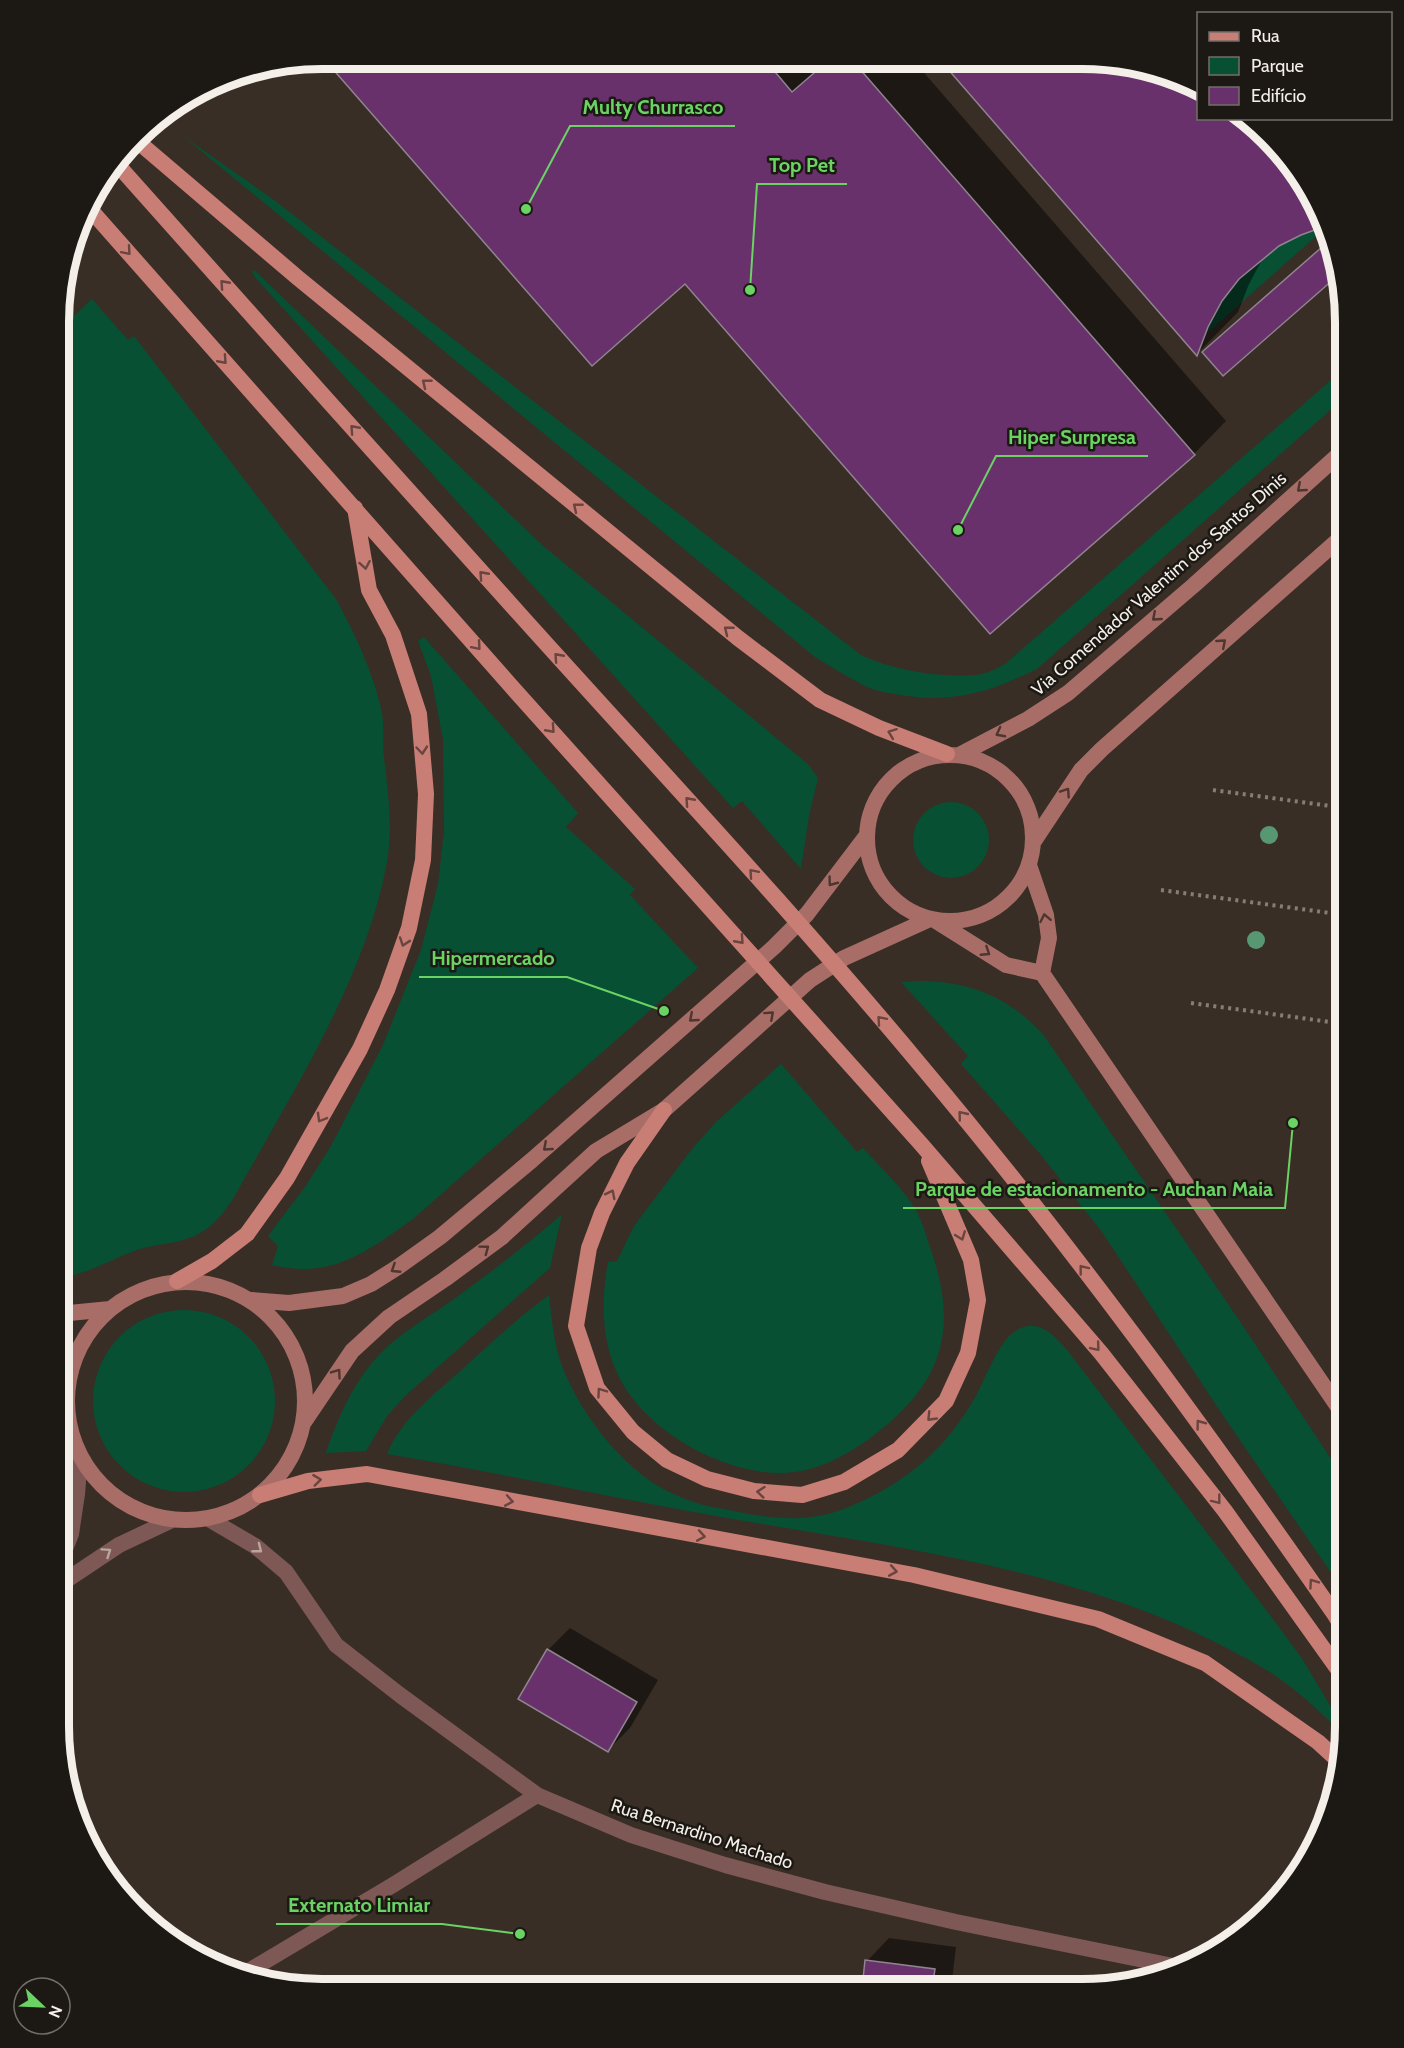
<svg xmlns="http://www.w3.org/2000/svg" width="1404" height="2048" viewBox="0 0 1404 2048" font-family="Cabin,sans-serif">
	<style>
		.green { fill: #085033 }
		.shadow { fill: #0007 }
		.building { fill: #68316b; stroke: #8f848f; stroke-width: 1.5 }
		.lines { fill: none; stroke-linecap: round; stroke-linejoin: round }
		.path { stroke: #867e76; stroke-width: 4; stroke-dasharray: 3 4.5; stroke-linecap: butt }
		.minor { stroke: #7d5854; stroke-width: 16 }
		.tertiary { stroke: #7d5854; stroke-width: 16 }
		.secondary { stroke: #a86d66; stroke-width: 16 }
		.primary { stroke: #c87d75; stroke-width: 16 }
		.tree { fill: #579772 }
		.oneway { stroke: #69453f }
		.oneway2 { stroke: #4d3630 }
		.oneway3 { stroke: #b9a49e }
		.labels { text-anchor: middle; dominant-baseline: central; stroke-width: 5; stroke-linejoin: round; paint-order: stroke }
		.street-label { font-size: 18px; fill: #f5efe9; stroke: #1c1813 }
		.rim { fill: none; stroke: #f5efe9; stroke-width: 8 }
		.leader { fill: none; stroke: #6ad364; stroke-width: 2 }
		.callout-dot { fill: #6ad364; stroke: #1c1813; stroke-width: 2 }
		.callout-label { font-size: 20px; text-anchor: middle; font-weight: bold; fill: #6ad364; stroke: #1c1813; stroke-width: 5; stroke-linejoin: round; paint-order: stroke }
	</style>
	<rect width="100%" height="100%" fill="#382e25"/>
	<path class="green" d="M183,136L274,200L861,655C892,670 941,678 975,675C986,674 996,669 1005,664L1345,368V397L1037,669C995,690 955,703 908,696C894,694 879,692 867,687C849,678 832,667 815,657Z
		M1323,227L1324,229L1205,335C1217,300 1249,265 1280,245C1293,237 1309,232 1323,227Z
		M254,270L542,545L808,764L818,778L809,816L801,869L742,801L733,808L254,276L252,272Z
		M92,299L128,340L134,336L336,599C355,634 372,670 381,708C385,724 382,742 384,758C388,792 393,827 387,862C366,979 290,1096 233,1199C217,1223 204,1236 175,1242C161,1245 147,1246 134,1251C108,1261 87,1274 59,1278L61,328Z
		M424,637L578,813L566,827L635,889L630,895L698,968L413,1219C368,1251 331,1280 272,1265L278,1246L268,1236L305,1187L331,1146L383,1045L421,950L438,884L444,831L443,740L431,676L418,641Z
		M913 840a38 38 0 1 1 76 0a38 38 0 1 1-76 0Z
		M918,981C970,981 1010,997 1045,1037L1237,1317L1345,1480V1593L1224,1417L1102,1232L1041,1155L961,1064L968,1056L901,982Z
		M781,1064L857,1152L863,1148C881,1168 902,1187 916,1210C923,1223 927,1239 932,1253C958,1330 942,1382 878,1432C852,1453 815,1474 779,1473C720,1472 646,1431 619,1377C601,1341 601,1299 608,1262L617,1261L634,1226L692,1149L716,1122Z
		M562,1214L550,1268L405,1396L387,1416L366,1451L326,1453C338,1417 354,1381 380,1354C401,1332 430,1316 454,1299C491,1272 527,1245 562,1214Z
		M549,1295C552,1320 554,1348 564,1371C584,1419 628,1476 678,1496C697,1505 718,1508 739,1512C772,1519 806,1522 838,1511C899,1489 946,1451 977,1394C986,1377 999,1342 1014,1332C1036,1316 1053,1334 1067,1350L1276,1623L1303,1660L1345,1731L1342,1733C1321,1713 1301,1693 1277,1677C1257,1663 1236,1653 1215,1642C1061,1565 883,1546 716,1516C606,1497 497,1472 387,1454C401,1420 430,1398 457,1374C487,1347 516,1319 549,1295Z
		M93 1401a91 91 0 1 1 182 0a91 91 0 1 1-182 0Z"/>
	<path class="shadow" d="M326,59L913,60L1226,421L1194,454L990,632L685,282L592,364Z
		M942,60L1117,61L1182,78L1198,88V118H1247L1318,206L1323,225L1300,233L1278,244L1263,258L1249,284L1238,312L1197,354Z
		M1327,243L1335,276L1223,374L1215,341Z
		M570,1628L658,1680L630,1728L608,1750L548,1650Z
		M889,1938L956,1947L951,1989H864L867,1961Z"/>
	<path class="building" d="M324,59L765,60L792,92L829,60H852L1195,455L990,634L685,284L592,366Z
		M940,60L1117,61L1182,78L1198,88V118H1247L1318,206L1323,227L1301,235L1279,246L1239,279L1222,301L1208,327L1197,356Z
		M1322,247L1330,257L1335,278L1223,376L1202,352Z
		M547,1649L637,1702L608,1752L518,1699Z
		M865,1960L935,1969L932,1989H862Z"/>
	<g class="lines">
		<path class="path" d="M1337,699L1345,700
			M1213,790L1345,808
			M1161,890L1345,915
			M1191,1003L1345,1024"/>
		<path class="minor" d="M209,1519L255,1546L286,1572L336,1645L400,1695L537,1795L631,1835L725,1865L825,1892L956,1922L1178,1967
			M247,1972L393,1885L537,1795"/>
		<path class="tertiary" d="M59,1564L71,1534L77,1494L80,1456
			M59,1585L119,1545L172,1520"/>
		<path class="secondary" d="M867 838a83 83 0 1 1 166 0a83 83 0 1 1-166 0Z
			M959,755L1028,719L1068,693L1194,585L1345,449
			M1034,841L1081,770L1102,749L1345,534
			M1029,865L1046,915L1049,938L1042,973
			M936,921L1006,965L1042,973L1345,1417
			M67 1401a119 119 0 1 1 238 0a119 119 0 1 1-238 0Z
			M252,1300L289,1303L343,1296L371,1284L398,1267L440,1237L532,1160L774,947L807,914L867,835
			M59,1314L110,1309
			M304,1422L352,1351L389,1317L445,1279L502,1237L596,1151L664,1110L810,980L844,958L930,919"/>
		<path class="primary" d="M136,140L298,278L738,638L820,700L879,728L947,754
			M116,163C252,315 386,467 523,618C657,767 794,913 922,1067C1069,1242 1204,1427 1335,1615L1345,1632
			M88,207L511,686L921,1144L1101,1353L1225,1511L1345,1679
			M664,1110L627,1163L602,1213L589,1248L576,1326L597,1388L633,1432L667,1460L707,1479L754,1491L802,1495L844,1482L898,1450L946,1401L968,1353L978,1300L971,1260L929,1161
			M177,1281L212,1261L247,1234L287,1178L360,1049L387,990L409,928L423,860L426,794L419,714L393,635L369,590L355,508
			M260,1495L308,1481L367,1474L914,1575L1098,1619L1205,1663L1318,1742L1341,1763"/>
	</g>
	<g class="tree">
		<circle cx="1269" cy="835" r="9"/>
		<circle cx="1256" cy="940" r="9"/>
	</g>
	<defs><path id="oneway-chevron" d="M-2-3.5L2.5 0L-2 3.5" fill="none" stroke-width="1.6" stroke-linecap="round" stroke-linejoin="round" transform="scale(1.5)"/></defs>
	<g class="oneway">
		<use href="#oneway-chevron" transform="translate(127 251) rotate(49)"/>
		<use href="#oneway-chevron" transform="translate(224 284) rotate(-132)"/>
		<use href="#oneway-chevron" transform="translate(223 360) rotate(48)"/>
		<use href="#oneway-chevron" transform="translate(426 383) rotate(-141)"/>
		<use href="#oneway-chevron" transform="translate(354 429) rotate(-132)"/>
		<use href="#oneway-chevron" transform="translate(577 507) rotate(-141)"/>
		<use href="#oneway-chevron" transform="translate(365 565) rotate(80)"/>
		<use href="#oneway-chevron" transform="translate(483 575) rotate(-132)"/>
		<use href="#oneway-chevron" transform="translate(728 630) rotate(-141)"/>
		<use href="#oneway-chevron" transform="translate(477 646) rotate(49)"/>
		<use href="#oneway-chevron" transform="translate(558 657) rotate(-132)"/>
		<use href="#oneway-chevron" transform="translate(551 729) rotate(48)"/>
		<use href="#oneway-chevron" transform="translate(892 733) rotate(-159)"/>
		<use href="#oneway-chevron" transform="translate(422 750) rotate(85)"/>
		<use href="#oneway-chevron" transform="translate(689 801) rotate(-132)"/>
		<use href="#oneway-chevron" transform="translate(753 873) rotate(-131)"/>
		<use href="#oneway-chevron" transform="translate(740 940) rotate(48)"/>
		<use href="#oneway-chevron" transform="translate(404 942) rotate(109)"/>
		<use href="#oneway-chevron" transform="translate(881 1020) rotate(-131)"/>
		<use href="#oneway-chevron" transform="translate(962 1115) rotate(-129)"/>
		<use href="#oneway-chevron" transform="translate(321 1118) rotate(120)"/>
		<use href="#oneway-chevron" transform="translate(611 1194) rotate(-63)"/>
		<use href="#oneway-chevron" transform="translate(961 1236) rotate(69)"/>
		<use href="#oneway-chevron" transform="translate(1083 1269) rotate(-128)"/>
		<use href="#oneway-chevron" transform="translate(1096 1347) rotate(50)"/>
		<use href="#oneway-chevron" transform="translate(601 1392) rotate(-125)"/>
		<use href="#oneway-chevron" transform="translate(931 1417) rotate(134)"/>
		<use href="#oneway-chevron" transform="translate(1200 1424) rotate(-127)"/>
		<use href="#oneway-chevron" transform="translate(317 1480) rotate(-7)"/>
		<use href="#oneway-chevron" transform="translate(761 1492) rotate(-174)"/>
		<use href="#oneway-chevron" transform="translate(1217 1500) rotate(52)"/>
		<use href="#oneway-chevron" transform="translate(509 1501) rotate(10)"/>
		<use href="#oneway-chevron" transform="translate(701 1536) rotate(10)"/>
		<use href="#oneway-chevron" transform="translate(893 1571) rotate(10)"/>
		<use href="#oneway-chevron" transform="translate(1313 1583) rotate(-125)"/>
	</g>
	<g class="oneway2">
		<use href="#oneway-chevron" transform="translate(1301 488) rotate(139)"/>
		<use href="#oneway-chevron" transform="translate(1156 617) rotate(139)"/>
		<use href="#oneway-chevron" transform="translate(1222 643) rotate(-41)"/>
		<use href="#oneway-chevron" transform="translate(1000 733) rotate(152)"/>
		<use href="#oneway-chevron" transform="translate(1066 792) rotate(-56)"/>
		<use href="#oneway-chevron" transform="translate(832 882) rotate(127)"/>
		<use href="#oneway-chevron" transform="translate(1045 918) rotate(-101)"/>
		<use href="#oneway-chevron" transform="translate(986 952) rotate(33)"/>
		<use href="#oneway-chevron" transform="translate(770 1015) rotate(-42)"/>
		<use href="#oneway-chevron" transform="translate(693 1018) rotate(139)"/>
		<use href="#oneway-chevron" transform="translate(547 1147) rotate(139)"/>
		<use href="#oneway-chevron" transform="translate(485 1249) rotate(-37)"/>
		<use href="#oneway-chevron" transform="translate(395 1269) rotate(147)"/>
		<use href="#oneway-chevron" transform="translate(337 1373) rotate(-55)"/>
	</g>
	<g class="oneway3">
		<use href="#oneway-chevron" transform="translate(258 1549) rotate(38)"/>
		<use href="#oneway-chevron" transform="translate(107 1552) rotate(-34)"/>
	</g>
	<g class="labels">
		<g class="street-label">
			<text transform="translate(1159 584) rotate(-41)">Via Comendador Valentim dos Santos Dinis</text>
			<text transform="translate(702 1834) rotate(18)">Rua Bernardino Machado</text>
		</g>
	</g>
	<path d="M0 0H1404V2048H0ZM322 69H1082A253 253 0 0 1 1335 322V1726A253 253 0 0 1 1082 1979H322A253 253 0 0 1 69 1726V322A253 253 0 0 1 322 69Z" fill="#1c1813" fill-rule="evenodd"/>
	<path class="rim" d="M322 69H1082A253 253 0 0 1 1335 322V1726A253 253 0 0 1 1082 1979H322A253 253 0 0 1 69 1726V322A253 253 0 0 1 322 69Z"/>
	<path class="leader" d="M526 209L570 126H735M750 290L757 184H847M958 530L996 456H1148M664 1011L567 977H419M1293 1123L1285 1208H903M520 1934L442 1924H276"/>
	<g class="callout-dot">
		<circle cx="526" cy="209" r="6"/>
		<circle cx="750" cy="290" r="6"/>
		<circle cx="958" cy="530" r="6"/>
		<circle cx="664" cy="1011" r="6"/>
		<circle cx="1293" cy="1123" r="6"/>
		<circle cx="520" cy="1934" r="6"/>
	</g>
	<g class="callout-label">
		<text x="653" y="114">Multy Churrasco</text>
		<text x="802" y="172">Top Pet</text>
		<text x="1072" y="444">Hiper Surpresa</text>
		<text x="493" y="965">Hipermercado</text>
		<text x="1094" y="1196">Parque de estacionamento - Auchan Maia</text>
		<text x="359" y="1912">Externato Limiar</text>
	</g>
	<rect x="1197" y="12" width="195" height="108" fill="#1c1813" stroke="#736e69" stroke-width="1.5"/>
	<rect x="1209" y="32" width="30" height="9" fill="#c87d75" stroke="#736e69" stroke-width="1.5"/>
	<text x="1251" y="42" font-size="18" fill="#f5efe9">Rua</text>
	<rect x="1209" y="57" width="30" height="18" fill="#085033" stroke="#736e69" stroke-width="1.5"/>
	<text x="1251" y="72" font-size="18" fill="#f5efe9">Parque</text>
	<rect x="1209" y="87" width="30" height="18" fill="#68316b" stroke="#736e69" stroke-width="1.5"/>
	<text x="1251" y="102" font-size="18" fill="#f5efe9">Edifício</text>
	<g transform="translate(42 2006) rotate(113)"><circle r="28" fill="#1c1813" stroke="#736e69" stroke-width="1.5"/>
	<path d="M0-4.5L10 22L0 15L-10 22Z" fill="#6ad364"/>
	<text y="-9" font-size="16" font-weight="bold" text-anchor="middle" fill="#f5efe9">N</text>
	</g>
</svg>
